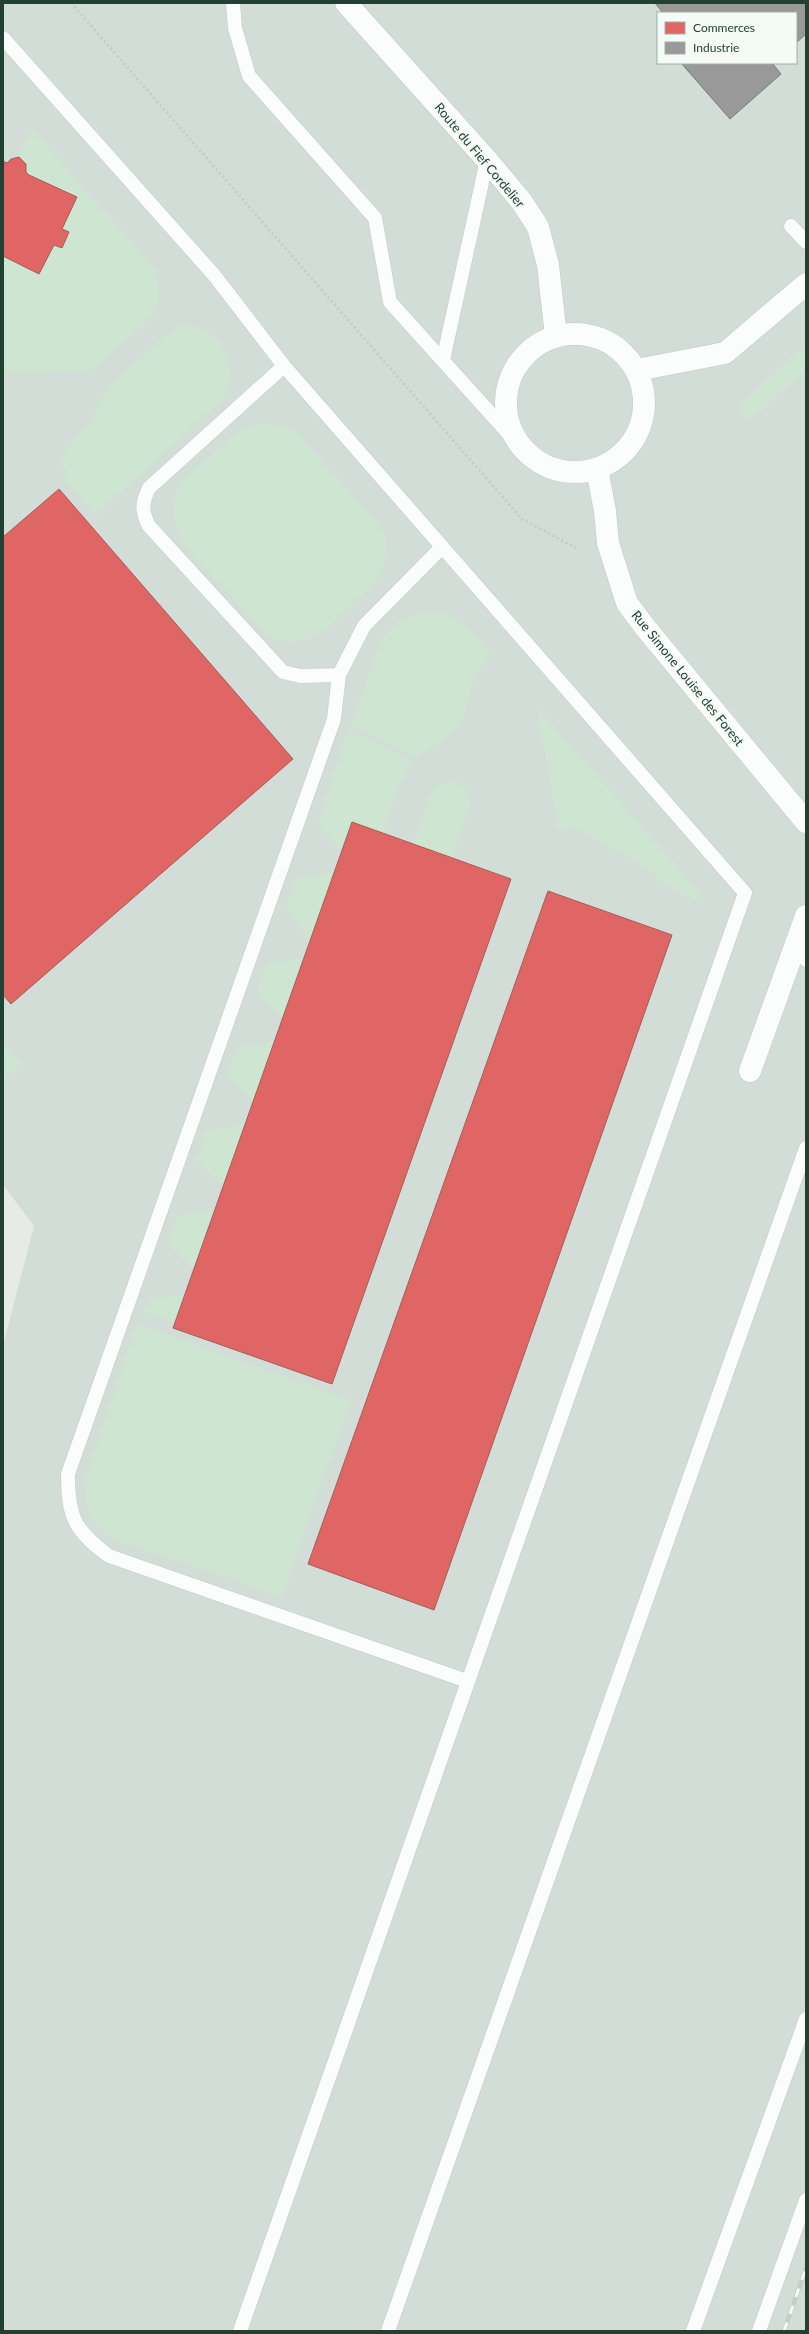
<svg xmlns="http://www.w3.org/2000/svg" width="809" height="2334" viewBox="0 0 809 2334" font-family="Lato,sans-serif">
	<style>
		.built { fill: #d3ddd7; fill-rule: evenodd }
		.green { fill: #cee5d1 }
		.shops { fill: #e06666; stroke: #a75b56 }
		.industry { fill: #999; stroke: #757f7a }
		.lines { fill: none; stroke-linecap: round; stroke-linejoin: round }
		.service-casing { stroke: #c3c8c5; stroke-width: 15 }
		.minor-casing { stroke: #c3c8c5; stroke-width: 23 }
		.path { stroke: #c2cbc6; stroke-width: 2.5; stroke-dasharray: 2 3; stroke-linecap: butt }
		.service { stroke: #fbfcfc; stroke-width: 14 }
		.minor { stroke: #fbfcfc; stroke-width: 22 }
		.rail-casing { stroke: #c7ccca; stroke-width: 4.5 }
		.rail { stroke: #f4faf6; stroke-width: 3; stroke-dasharray: 9; stroke-linecap: butt }
		.labels { text-anchor: middle; dominant-baseline: central; stroke-width: 4; stroke-linejoin: round; paint-order: stroke }
		.street-label { font-size: 13px; fill: #224132; stroke: #f4faf6 }
	</style>
	<rect width="100%" height="100%" fill="#e6ebe8"/>
	<path class="built" d="M3,3H806V2331H3V1346L34,1226L3,1185ZM658,13H796V63H658Z"/>
	<path class="green" d="M33,131L153,266L158,286V306L155,313L150,319L96,366L89,371L3,373V256L39,274L54,245L62,248L69,232L62,229L77,197L29,175L26,172V164L19,157L20,148Z
		M182,325C208,324 232,348 230,375C230,383 226,392 223,399L96,515L63,479L69,473L58,461L91,421L105,392L112,384L173,330Z
		M806,345V370L748,421L737,406Z
		M262,423L292,427L299,434L383,530L386,540L385,560L380,574L375,583L326,629L303,641L290,642L279,641L261,630L184,544L176,527L173,507L178,488L185,478L241,430Z
		M426,611C456,612 473,633 491,654L481,666L471,688L464,716L457,728L417,758L351,726L381,640L396,624Z
		M537,708L701,894L696,901L654,878L656,873L576,828L559,830Z
		M348,729L414,762L400,782L383,834L342,851L318,823Z
		M454,781C466,785 470,793 470,805L451,859L412,845L433,790L439,785Z
		M334,873L310,941L286,906L296,878Z
		M304,959L283,1018L260,996L257,990L266,966L272,962Z
		M274,1042L254,1101L226,1076L237,1050L240,1048Z
		M3,1044L21,1064L3,1080Z
		M246,1123L223,1187L197,1160L207,1131Z
		M215,1210L194,1269L167,1242L178,1216Z
		M185,1294L175,1322L143,1311L149,1299Z
		M137,1324L352,1401L325,1472L282,1598L224,1576L119,1541C90,1526 85,1512 85,1481Z"/>
	<path class="shops" d="M19,157L26,164V172L29,175L77,197L62,229L69,232L62,248L54,245L39,274L3,256V161L7,163L11,159Z
		M59,489L293,759L11,1004L3,995V537Z
		M352,822L511,879L332,1384L173,1328Z
		M548,891L672,935L434,1610L308,1564Z"/>
	<path class="industry" d="M655,3H806V34L796,43V13H663Z
		M681,63H772L781,74L730,119Z"/>
	<g class="lines">
		<g class="service-casing">
			<path id="service" d="M233,3L235,28L249,76L375,218L390,302L517,443
				M3,38L214,275L284,366L745,893L240,2331
				M791,226L806,242
				M443,360L487,160
				M284,366L149,488C142,503 141,510 149,526L283,672L300,676L339,675
				M441,548L364,626L339,675L334,719L68,1474C68,1517 74,1530 109,1556L467,1681
				M796,948L806,960
				M388,2331L806,1148
				M693,2331L806,2019
				M759,2331L806,2200"/>
		</g>
		<g class="minor-casing">
			<path id="minor" d="M346,3L487,160L522,202L538,227L548,265L556,336
				M506 403a69 69 0 1 1 138 0a69 69 0 1 1-138 0Z
				M637,370L725,353L806,284
				M597,469L605,511L608,543L627,603L644,626L806,822
				M750,1071L806,916"/>
		</g>
		<path class="path" d="M71,3L522,519L578,549"/>
		<use href="#service" class="service"/>
		<use href="#minor" class="minor"/>
		<g class="rail-casing">
			<path id="rail" d="M784,2331L806,2268"/>
		</g>
		<use href="#rail" class="rail"/>
	</g>
	<g class="labels">
		<g class="street-label">
			<text transform="translate(480 155) rotate(50)">Route du Fief Cordelier</text>
			<text transform="translate(688 678) rotate(51)">Rue Simone Louise des Forest</text>
		</g>
	</g>
	<rect width="809" height="2334" fill="none" stroke="#224132" stroke-width="8"/>
	<rect x="657" y="12" width="140" height="52" fill="#f4faf6" stroke="#a0b0a8"/>
	<rect x="665" y="22" width="20" height="12" fill="#e06666" stroke="#a0b0a8"/>
	<text x="693" y="32" font-size="12" fill="#224132">Commerces</text>
	<rect x="665" y="42" width="20" height="12" fill="#999999" stroke="#a0b0a8"/>
	<text x="693" y="52" font-size="12" fill="#224132">Industrie</text>
</svg>
